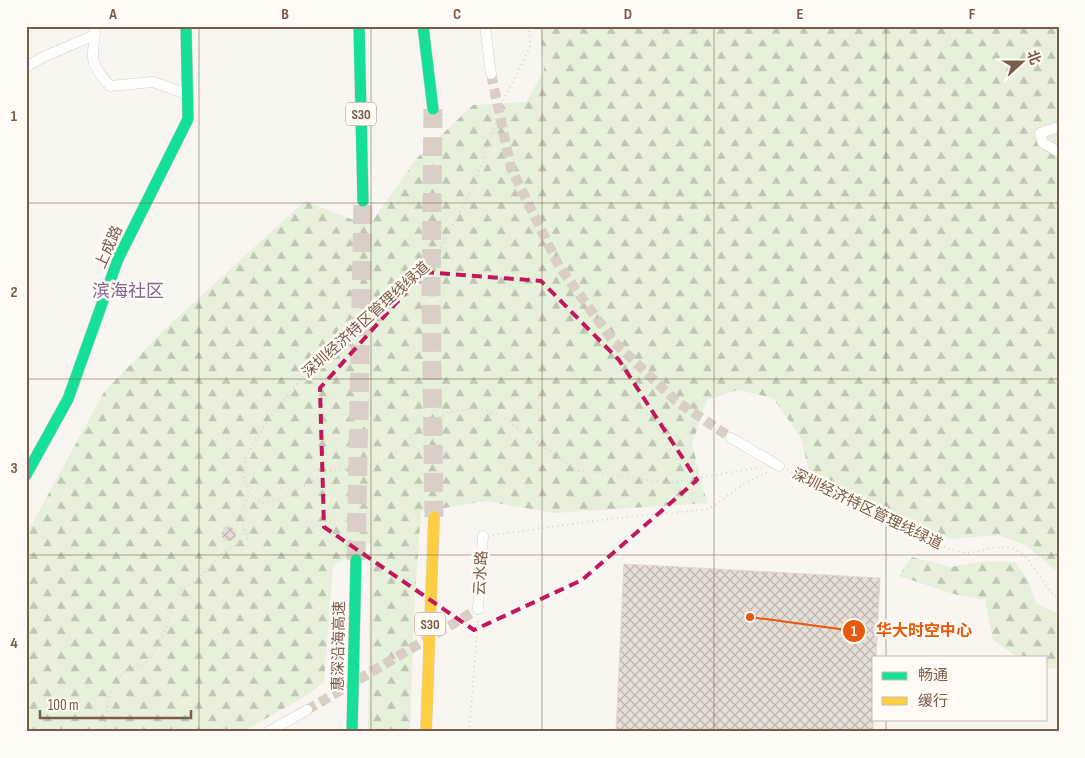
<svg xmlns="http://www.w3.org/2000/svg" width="1085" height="758" viewBox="0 0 1085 758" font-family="'Sofia Sans Condensed','Noto Sans SC',sans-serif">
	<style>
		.forest { fill: url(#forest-firs) }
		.building { fill: url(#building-cross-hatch); stroke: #e2d8d2 }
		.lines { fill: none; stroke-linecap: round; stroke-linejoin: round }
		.street-tunnel { stroke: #d9cfc7; stroke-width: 10; stroke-dasharray: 10 5; stroke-linecap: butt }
		.highway-tunnel { stroke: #d9cfc7; stroke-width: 19; stroke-dasharray: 19 9; stroke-linecap: butt }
		.street-casing { stroke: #d7d1cb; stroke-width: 11 }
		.fast-casing { stroke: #d9d2cb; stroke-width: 12 }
		.slow-casing { stroke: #d9d2cb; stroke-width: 12 }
		.path { stroke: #dcd5d0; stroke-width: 2; stroke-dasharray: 1 4; stroke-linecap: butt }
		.street { stroke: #fefefd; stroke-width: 10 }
		.fast { stroke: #16e098; stroke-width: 11 }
		.slow { stroke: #ffcf43; stroke-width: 11 }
		.marked { fill: none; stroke: #c2185b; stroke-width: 4; stroke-dasharray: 10 6; stroke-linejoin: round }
		.grid { fill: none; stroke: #7a5c4d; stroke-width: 1; stroke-opacity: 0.55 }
		.labels { text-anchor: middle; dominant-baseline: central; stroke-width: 5; stroke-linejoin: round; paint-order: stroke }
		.shield { fill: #fffaf3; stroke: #a28b7f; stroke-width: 1 }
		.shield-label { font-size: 14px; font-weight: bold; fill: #7a5c4d }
		.street-label { font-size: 15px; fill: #7a5c4d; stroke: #fffaf3 }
		.quarter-label { font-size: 18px; fill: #846695; stroke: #fffaf3 }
		.leader { fill: none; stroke: #e8590c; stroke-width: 2 }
		.callout-dot { fill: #e8590c; stroke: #fffaf3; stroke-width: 2 }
		.mark-label { font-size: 15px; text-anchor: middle; font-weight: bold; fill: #fff }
		.callout-label { font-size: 16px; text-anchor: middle; font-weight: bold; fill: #e8590c; stroke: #fffaf3; stroke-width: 5; stroke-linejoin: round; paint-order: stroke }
		.neatline { fill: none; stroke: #7a5c4d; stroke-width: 2 }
		.grid-label { font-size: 16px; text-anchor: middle; font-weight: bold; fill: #7a5c4d }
	</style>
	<defs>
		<pattern id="forest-firs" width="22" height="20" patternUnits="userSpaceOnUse" patternTransform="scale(1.25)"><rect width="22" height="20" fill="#e7f0db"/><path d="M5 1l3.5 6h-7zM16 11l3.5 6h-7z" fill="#c0c6b4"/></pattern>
		<pattern id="building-cross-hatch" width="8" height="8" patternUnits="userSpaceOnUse" patternTransform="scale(1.25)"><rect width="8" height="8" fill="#e6ded7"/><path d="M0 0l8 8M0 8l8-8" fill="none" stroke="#bfb7b1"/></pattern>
	</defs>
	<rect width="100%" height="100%" fill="#f9f5f0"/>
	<path class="forest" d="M540,26H1059V569L1055,570L1027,546L998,535L949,539L810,476L801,438L773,398L738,390L707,400L692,444L707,503L554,513L486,501L421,512L414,610L410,732H368L370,543L333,566L324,682L306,696L242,732H26V535L104,392L168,326L305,201L369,226L416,159L473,105L526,102L544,71Z
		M912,557L951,567L985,561L1015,562L1028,580L1036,603L1054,612L1059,611V669L1046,668V657H1017L993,640L985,599L957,595L899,576Z"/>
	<path class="building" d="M222 534a7 7 0 1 1 14 0a7 7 0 1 1-14 0Z
		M624,564L880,578L876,657H874L873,732H616Z"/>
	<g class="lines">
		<path class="street-tunnel" d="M491,74L511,168L559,266L613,341L675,400L731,438
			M307,710L478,609"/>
		<path class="highway-tunnel" d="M433,109L431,298L434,517
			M356,560L363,201"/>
		<g class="street-casing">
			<path id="street" d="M95,26C95,60 84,56 110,86L153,82L187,94
				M485,26L491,74
				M26,67L43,57L95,35
				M1059,127L1040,133L1043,143L1059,152
				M731,438L779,466
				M478,609L483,536
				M268,732L307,710"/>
		</g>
		<g class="fast-casing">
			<path id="fast" d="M359,26L363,201
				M423,26L433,109
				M26,475L68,399L118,259L188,119L186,26
				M352,732L356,560"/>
		</g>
		<g class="slow-casing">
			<path id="slow" d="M426,732L434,517"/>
		</g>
		<path class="path" d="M529,26L530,47L504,99L475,183L436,257L410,285L321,357L278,405L246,456L243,475L249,494L263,503L280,500L328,471L373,465L389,458L415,433L449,412L474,408L498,414L576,470L670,483L761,467
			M787,470C843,499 900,535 960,552C977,556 995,542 1013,549C1036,558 1040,587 1059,599
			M493,535L609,519L709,509L744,484L768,472
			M104,732L109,695L122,673L146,663L162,637L181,589L197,580L223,552L248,538C239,518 239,514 249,495
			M469,732L478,619"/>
		<use href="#street" class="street"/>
		<use href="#fast" class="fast"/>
		<use href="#slow" class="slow"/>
	</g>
	<path class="marked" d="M424,272L541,281L619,360L697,480L582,580L474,630L324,527L320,388Z"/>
	<path class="grid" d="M199,26V732M371,26V732M542,26V732M714,26V732M886,26V657M26,203H1059M26,379H1059M26,555H1059M886,719V732"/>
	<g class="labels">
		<g class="shield">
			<rect x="346" y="102.5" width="30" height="23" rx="4"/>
			<rect x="415" y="612.5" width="30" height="23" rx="4"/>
		</g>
		<g class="shield-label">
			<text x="361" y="114">S30</text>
			<text x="430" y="624">S30</text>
		</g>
		<g class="street-label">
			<text transform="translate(109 247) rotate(-66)">上成路</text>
			<text transform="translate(366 320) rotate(-42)">深圳经济特区管理线绿道</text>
			<text transform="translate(867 509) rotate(26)">深圳经济特区管理线绿道</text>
			<text transform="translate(481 573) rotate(-87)">云水路</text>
			<text transform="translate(339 646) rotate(-89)">惠深沿海高速</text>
		</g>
		<g class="quarter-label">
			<text x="128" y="291">滨海社区</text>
		</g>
	</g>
	<path class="leader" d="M750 617L854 631"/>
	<g class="callout-dot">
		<circle cx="750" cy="617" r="5"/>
		<circle cx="854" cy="631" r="12"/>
	</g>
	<g class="mark-label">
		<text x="854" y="636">1</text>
	</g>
	<g class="callout-label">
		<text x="924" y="636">华大时空中心</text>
	</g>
	<rect width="1085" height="758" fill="none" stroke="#fffaf3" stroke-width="55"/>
	<rect x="872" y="656" width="175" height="65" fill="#fffaf3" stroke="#cabbb1"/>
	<rect x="882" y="672" width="25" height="8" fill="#16e098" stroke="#cabbb1"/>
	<text x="918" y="680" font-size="15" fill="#7a5c4d">畅通</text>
	<rect x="882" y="697" width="25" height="8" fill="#ffcf43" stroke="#cabbb1"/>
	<text x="918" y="706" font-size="15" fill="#7a5c4d">缓行</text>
	<g transform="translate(1022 62) rotate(69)" stroke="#fffaf3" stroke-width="4" paint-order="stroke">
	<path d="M0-4L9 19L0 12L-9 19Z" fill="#7a5c4d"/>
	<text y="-8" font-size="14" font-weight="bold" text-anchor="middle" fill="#7a5c4d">北</text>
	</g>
	<path d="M40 710v8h151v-8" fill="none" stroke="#7a5c4d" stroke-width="2.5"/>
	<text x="48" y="710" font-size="15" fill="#7a5c4d" stroke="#fffaf3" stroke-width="4" paint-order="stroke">100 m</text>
	<rect x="28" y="28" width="1030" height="702" class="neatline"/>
	<g class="grid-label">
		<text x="113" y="19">A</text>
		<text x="285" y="19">B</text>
		<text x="457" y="19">C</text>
		<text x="628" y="19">D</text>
		<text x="800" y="19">E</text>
		<text x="972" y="19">F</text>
		<text x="14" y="121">1</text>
		<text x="14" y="297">2</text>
		<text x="14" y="473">3</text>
		<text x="14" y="648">4</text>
	</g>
</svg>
